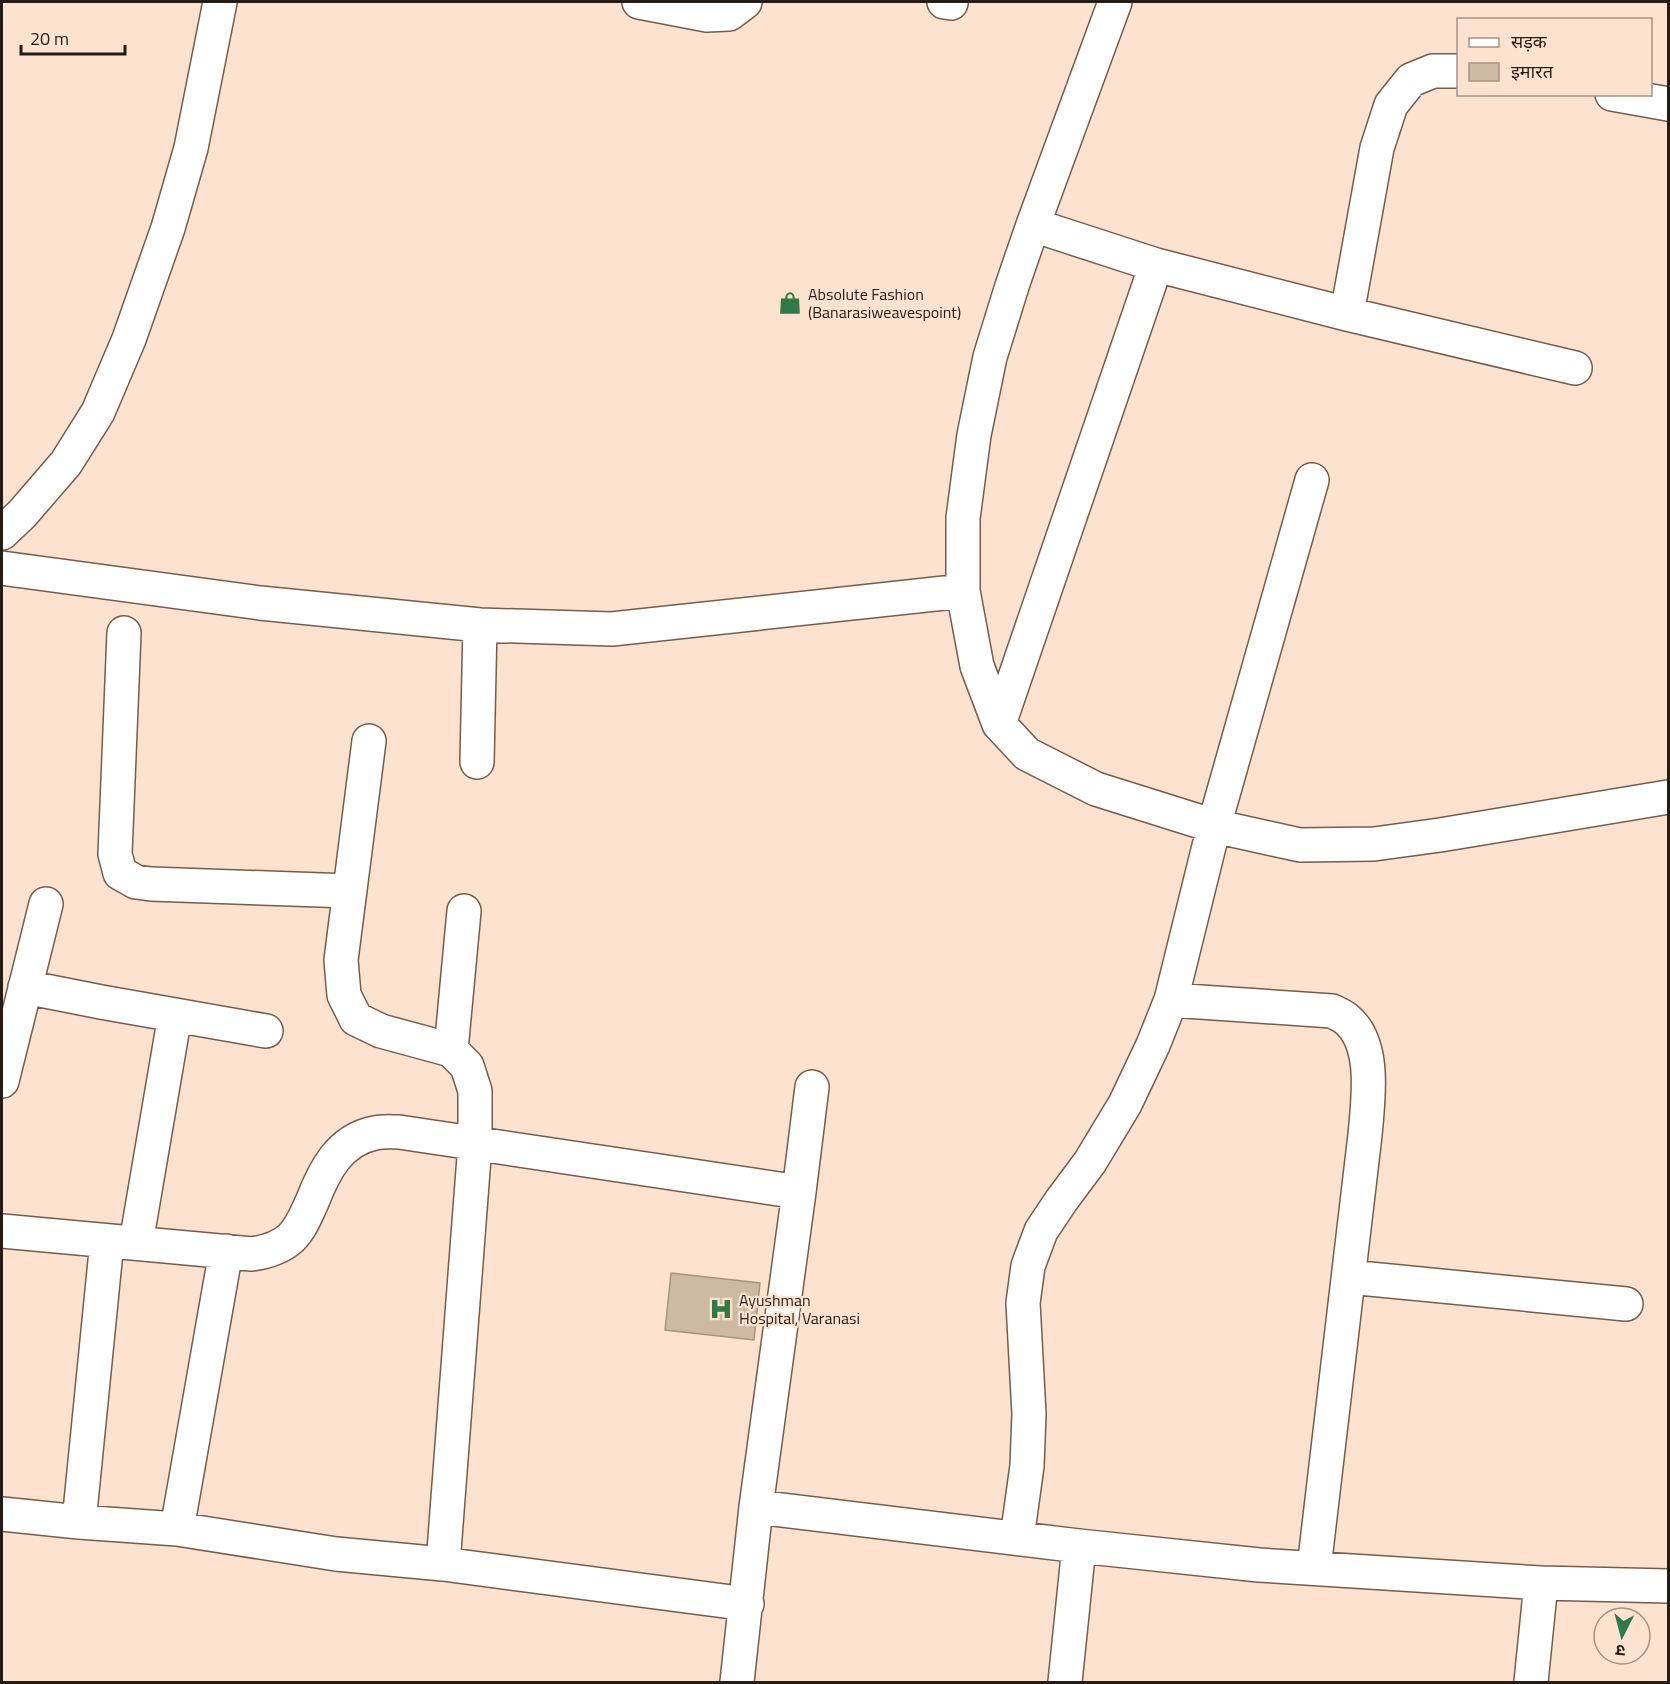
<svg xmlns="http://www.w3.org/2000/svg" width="1670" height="1684" viewBox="0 0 1670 1684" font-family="'Titillium Web','Noto Sans Devanagari',sans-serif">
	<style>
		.building { fill: #ccbba2; stroke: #a6967e; stroke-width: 1.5 }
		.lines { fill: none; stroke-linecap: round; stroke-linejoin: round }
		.street-casing { stroke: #745d4d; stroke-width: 36 }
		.street { stroke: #fff; stroke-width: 33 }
		.labels { text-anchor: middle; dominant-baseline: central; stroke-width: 4.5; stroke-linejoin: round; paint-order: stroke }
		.poi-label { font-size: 16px; fill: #251c15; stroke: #fde2cf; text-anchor: start }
	</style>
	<rect width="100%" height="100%" fill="#fde2cf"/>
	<path class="building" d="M671,1273L760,1283L754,1340L665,1330Z"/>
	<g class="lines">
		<g class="street-casing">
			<path id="street" d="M639,2L707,15L729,14L745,2
				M944,2L951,3
				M1115,2L1033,225L1012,286L990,357L974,435L963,518V591L977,666L999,724L1027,754L1096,789L1214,826L1300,845L1374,844L1440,835L1668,797
				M1612,94L1668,104
				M1033,225L1156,265L1347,314L1575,368
				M1347,314L1377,148L1391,105L1411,80L1433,71H1458
				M2,533L22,514L66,463L98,412L129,339L168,228L191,148L220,2
				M2,568L260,603L480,625L612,629L963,591
				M124,633L115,854L120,873L136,882L151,884L350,891
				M999,724L1156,265
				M369,741L341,960L344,995L356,1019L381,1031L451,1050L467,1066L475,1091V1144L443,1564
				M477,762L480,625
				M25,987L101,1002L266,1031
				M1171,1000L1332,1011C1336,1013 1341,1015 1345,1018C1377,1042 1368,1100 1365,1135L1314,1568
				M451,1050L464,911
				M2,1081L46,904
				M2,1231L252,1254C266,1252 280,1248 291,1238C301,1228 306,1215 312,1202C324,1171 339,1140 375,1133C383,1131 391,1132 399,1132L799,1192
				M136,1243L175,1015
				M1349,1277L1626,1304
				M756,1507L1079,1546L1259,1565L1541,1583L1668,1586
				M2,1514L79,1522L177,1529L336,1554L443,1564L747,1604
				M79,1522L107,1241
				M177,1529L226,1251
				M1017,1538L1027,1466L1029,1414L1023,1303L1028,1266L1041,1231L1061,1201L1090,1162L1125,1104L1153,1045L1171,1000L1214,826L1312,480
				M737,1682L756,1507L799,1192L812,1087
				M1065,1682L1079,1546
				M1531,1682L1541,1583"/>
		</g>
		<use href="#street" class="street"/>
	</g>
	<defs>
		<g id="shop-bare" transform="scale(1.8)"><path d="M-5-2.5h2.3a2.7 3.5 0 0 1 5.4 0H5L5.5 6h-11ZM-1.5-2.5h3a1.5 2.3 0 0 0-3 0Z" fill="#317946" stroke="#fde2cf" stroke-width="2.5" paint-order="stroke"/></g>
		<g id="hospital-bare" transform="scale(1.8)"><path d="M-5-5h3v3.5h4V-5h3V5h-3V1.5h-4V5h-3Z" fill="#317946" stroke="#fde2cf" stroke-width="2.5" paint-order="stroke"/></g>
	</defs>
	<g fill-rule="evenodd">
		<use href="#shop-bare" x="790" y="303"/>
		<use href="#hospital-bare" x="721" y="1309"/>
	</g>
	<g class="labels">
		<g class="poi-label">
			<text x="808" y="294">Absolute Fashion<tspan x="808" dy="18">(Banarasiweavespoint)</tspan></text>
			<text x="739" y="1300">Ayushman<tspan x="739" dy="18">Hospital, Varanasi</tspan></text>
		</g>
	</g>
	<rect width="1670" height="1684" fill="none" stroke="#251c15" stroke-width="6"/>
	<rect x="1457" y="18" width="195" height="78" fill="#fde2cf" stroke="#a79385" stroke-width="1.5"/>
	<rect x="1469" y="38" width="30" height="9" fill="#ffffff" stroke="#a79385" stroke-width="1.5"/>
	<text x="1511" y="48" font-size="18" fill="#251c15">सड़क</text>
	<rect x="1469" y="63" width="30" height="18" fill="#ccbba2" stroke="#a79385" stroke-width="1.5"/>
	<text x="1511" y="78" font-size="18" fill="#251c15">इमारत</text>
	<g transform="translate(1622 1636) rotate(186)"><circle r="28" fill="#fde2cf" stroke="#a79385" stroke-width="1.5"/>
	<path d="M0-4.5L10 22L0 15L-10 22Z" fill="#317946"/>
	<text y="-9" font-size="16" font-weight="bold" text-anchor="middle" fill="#251c15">उ</text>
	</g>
	<path d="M21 45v9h104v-9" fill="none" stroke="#251c15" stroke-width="3"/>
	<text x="30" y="45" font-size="18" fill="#251c15" stroke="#fde2cf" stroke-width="4.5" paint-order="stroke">20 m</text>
</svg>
